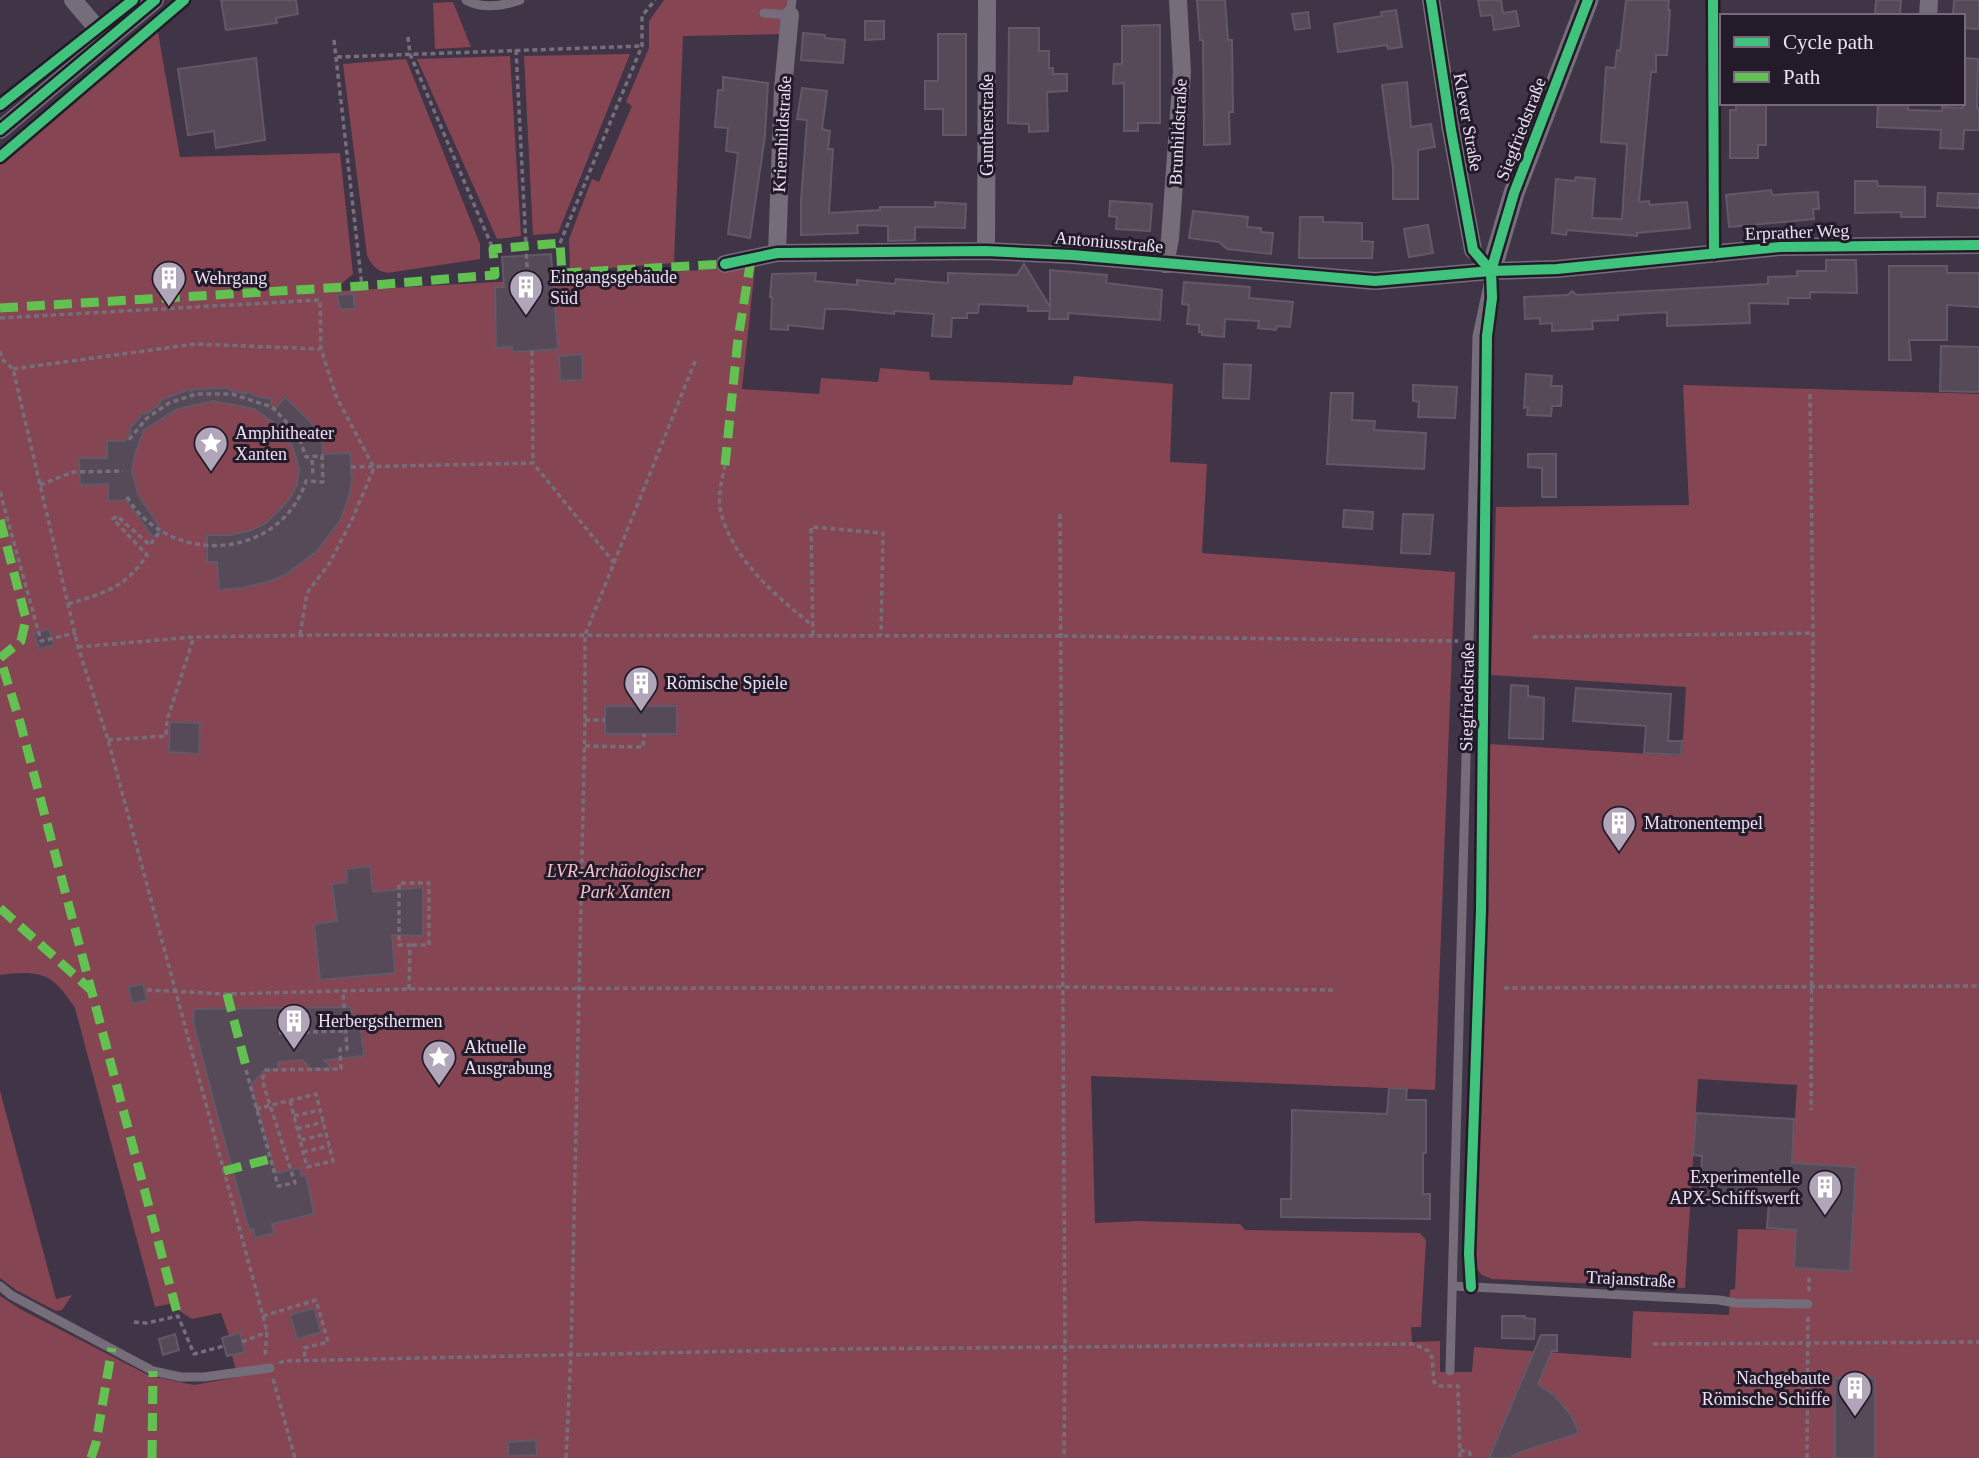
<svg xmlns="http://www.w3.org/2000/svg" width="1979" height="1458" viewBox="0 0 1979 1458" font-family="Georgia,serif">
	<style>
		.green { fill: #864552 }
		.building { fill: #564a58; stroke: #635867; stroke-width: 2 }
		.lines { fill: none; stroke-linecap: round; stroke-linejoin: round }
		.path { stroke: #766e7a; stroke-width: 3.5; stroke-dasharray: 5 3.5; stroke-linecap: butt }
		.service { stroke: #756d7a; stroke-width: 9 }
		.minor { stroke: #756d7a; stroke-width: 18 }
		.tertiary { stroke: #756d7a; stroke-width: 21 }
		.quiet { stroke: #63c152; stroke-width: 9; stroke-dasharray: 18 9; stroke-linecap: butt }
		.cycleway-casing { stroke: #231b29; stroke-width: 15 }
		.cycleway { stroke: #40c37c; stroke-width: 10 }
		.labels { text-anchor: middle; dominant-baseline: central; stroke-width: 6; stroke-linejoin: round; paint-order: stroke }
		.street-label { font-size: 18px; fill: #ede1f6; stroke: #231b29 }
		.poi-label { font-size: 18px; fill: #ede1f6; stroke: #231b29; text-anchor: start }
		.park-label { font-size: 18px; font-style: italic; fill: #f4c1c6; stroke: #231b29 }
	</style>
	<rect width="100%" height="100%" fill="#403547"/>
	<path class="green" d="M664,0H792L788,34L683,36L674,263L570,271L569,239L592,179L599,182L632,106L626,102L649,48V21Z
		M453,2L471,47L435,49L433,3Z
		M157,27L180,157L340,153L353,274L340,285V291L755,267L742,389L819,394L821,378L878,382L880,368L929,372L930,380L1072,385L1074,376L1173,384L1170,462L1207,464L1202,553L1455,572L1435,1090L1091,1076L1095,1223L1139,1221L1240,1224L1245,1230L1420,1233L1426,1240L1421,1327H1411L1412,1342L1440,1341V1372H1472L1474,1347L1631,1358L1633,1311L1729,1315L1730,1290L1735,1289L1738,1229L1788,1230L1797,1085L1698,1079L1685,1288L1492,1279L1482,1275L1475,1267L1489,744L1682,756L1686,687L1491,675L1496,507L1689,505L1683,385L1979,394V1458H0V1296L20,1309L150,1376L194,1385L238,1377L232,1356H226L222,1338L229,1335L221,1313L192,1319L169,1304L155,1307L75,1008C52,973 42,970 0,975V161L72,93Z
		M630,54L558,233L533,235L524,56Z
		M510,56L521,236L497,239L417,59Z
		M406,59L480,244V259L387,273C376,270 372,266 367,255L343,64Z
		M0,1091L56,1299L72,1295L62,1310L56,1311L16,1290L0,1278Z"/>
	<path class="building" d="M221,0H296L298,14L276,18L277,23L226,30Z
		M1197,0H1225L1228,40H1232L1233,112H1229L1230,144L1204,145L1203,40H1200Z
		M1478,0H1501L1503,13L1516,11L1519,26L1494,30L1492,15L1481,16Z
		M1626,0H1669L1668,10H1670L1667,55H1656V72H1651L1639,202L1649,201L1650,205L1687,202L1690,228L1637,233V236L1567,230L1566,235L1552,233L1556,179L1575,181L1576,177L1595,179L1592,218L1622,219L1627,144L1601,142L1606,67L1615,68L1617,50L1620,51Z
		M1876,0H1901L1900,15L1875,14Z
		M1954,0H1979V29L1963,28V16H1953Z
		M1396,10L1402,47L1388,49L1387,45L1338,52L1334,24L1382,16L1381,12Z
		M1308,12L1310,28L1295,30L1292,14Z
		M865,21H884V39L865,40Z
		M1160,25V123H1138V131H1124V83L1113,84L1114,64H1122V26Z
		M1009,28H1039V51H1049V68H1053V74H1067V91L1047,92L1048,131L1029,132V124L1008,123Z
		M803,33L825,35V38L845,40L843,63L801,60Z
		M938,34H966V135H943V109H925V81H938Z
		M256,58L265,140L216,148L214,131L188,135L178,69Z
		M1963,58L1978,59L1977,108L1979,109V130H1964L1963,149L1940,148L1941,130L1877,127L1878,103H1908V110L1942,111V107L1963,108Z
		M723,77L768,83L765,136L750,238L728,234L738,153L726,151L728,128L715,127L718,90H723Z
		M1407,82L1411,127L1431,124L1435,147L1418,150V199H1393V167L1382,85Z
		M802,88L827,91L822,129L830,131L828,149H833L829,213L880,210V207H935V202L966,204L965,228L915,227V240L888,241V226L857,225L858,233L801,235V201L807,120L797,119Z
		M1736,103H1766V145H1758V158H1730V110H1736Z
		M1855,181H1877L1878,186L1925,187V217H1901V212L1855,213Z
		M1771,190L1772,195L1818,192L1819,209H1813L1814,219L1729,227L1726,195Z
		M1938,193L1979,194V208L1937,206Z
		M1110,201L1152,204L1150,231L1116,229L1117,217L1109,216Z
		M1193,211L1248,217L1247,227L1261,228V232L1273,233L1271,254L1227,249L1219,242L1189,238Z
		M1300,217H1323V222L1362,223V241L1373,242L1372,258H1299Z
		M1428,225L1433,253L1409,257L1404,229Z
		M551,254L558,349L512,352V347L496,348L495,287H504L502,257Z
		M1826,260H1856L1857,293L1810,292V298H1788V304L1749,303L1750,323L1667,326V312L1618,315V320L1592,321L1593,329L1552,331V323L1540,324V318L1525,319L1524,297L1568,295L1572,291L1577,295L1768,284V277L1797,276V271H1826Z
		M1024,264L1050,307V270L1107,275L1106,283L1162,290L1160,320L1068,313V319H1049L1050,311H1028V306L979,304L978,313H967V318H952L951,337L932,336L934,314L894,311V314L844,309H825L823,329L788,325V330L771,329L772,297H770L772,274L816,273L815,281L857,285V280L895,284L896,279L948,283V273L1017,275Z
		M1889,266H1947V273H1979V307L1947,305V340H1909L1911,360H1889Z
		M1184,282L1250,287L1249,298L1293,302L1290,327L1277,326L1276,330L1258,328L1259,321L1225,319L1224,337L1202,335V332H1199V325L1187,324L1189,305L1182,304Z
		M354,294V309H340L337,295Z
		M1941,346L1979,347V392L1940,391Z
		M582,354L583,380L560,381L559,356Z
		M1224,364L1251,365L1249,399L1223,398Z
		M1526,374L1552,376L1551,386H1562L1561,406H1552L1551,416L1527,415L1528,407L1524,408Z
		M1413,385L1457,387L1455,418L1418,417L1419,402L1413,401Z
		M229,388L230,390L246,394L247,391L255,396L272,399L271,405L276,408L285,397L310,421L322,439L323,454L350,453L352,480L349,497L340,521L317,551L287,574L271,581L242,588L219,590L217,562H207V535H231L252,530L266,523L289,500L297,485L299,468L292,445L273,422L254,409L213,401L178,409L144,430L135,454L132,471L138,494L162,531L153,537L126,500L108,501V484L80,485L79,458H107V441H125L131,431L129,429L143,413L146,414L160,404L159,401L189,389L191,392L194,389Z
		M1331,393H1353L1352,420L1375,421L1374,430L1426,433L1424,469L1327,464Z
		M1528,454H1556V497H1542V468L1528,467Z
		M1344,510L1373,512L1372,529L1343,527Z
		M1403,514L1433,515L1430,554L1401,553Z
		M49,629L54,645L39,649L34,633Z
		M1511,685L1528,686V696L1544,698L1543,739L1509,738Z
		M1576,688L1671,694L1668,741H1682L1681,755L1644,753L1646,726L1573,721Z
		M605,706H677V734H605Z
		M170,722L200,723L199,754L169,752Z
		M370,866L373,892L423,887V936L392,935L395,973L320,980L314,924L337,921L332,884L347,882L346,869Z
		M143,984L147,1000L132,1004L128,987Z
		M351,1007L353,1021L360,1020L364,1056L324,1060L332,1068L311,1069L302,1060L278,1062V1069L265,1070L251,1085L276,1173L300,1168L301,1176L306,1175L314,1214L272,1224L274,1233L255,1238L253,1229L249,1230L217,1114L193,1022L194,1009Z
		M1389,1088L1407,1089L1406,1100H1426V1153H1423V1194H1430V1219L1281,1217V1199H1291L1292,1110L1387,1114Z
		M1696,1113L1794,1119L1792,1163L1856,1167L1850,1271L1794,1268L1796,1230L1767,1228L1769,1201L1700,1197L1702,1156L1693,1155Z
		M314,1308L321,1332L297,1339L290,1315Z
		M1502,1316H1525L1524,1318L1535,1319L1534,1339L1502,1338Z
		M240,1333L245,1352L227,1356L222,1338Z
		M175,1334L179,1350L163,1355L159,1339Z
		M1541,1335H1557V1351H1552L1538,1384L1555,1396L1571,1415L1579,1433L1521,1452L1512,1456L1513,1458H1489Z
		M1835,1378H1875V1458H1835Z
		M536,1440L537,1455L508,1456V1442Z"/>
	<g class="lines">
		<path class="path" d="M408,37L410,54L493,249
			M334,40L362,286
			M516,50L528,285
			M337,57L642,46
			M560,243L642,46V16L655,0
			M0,318L320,300L321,349L336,396L374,468L351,522L329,564L307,593L300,635
			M0,351L2,359L13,369L78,647L108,740L263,1316L267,1332L265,1355
			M532,351L533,463
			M13,369L195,344L320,349
			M1810,394L1813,633L1811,1110
			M312,460L313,474
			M725,465C722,479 717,498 721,513C733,560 777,597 813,626
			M351,467L533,463L615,564
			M40,485L73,472L123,471
			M0,492L41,641L76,633
			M127,497C169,567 280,561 306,481L323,482L322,456L306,457L297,433L272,407L232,394H196L169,403L147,418L127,442
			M1060,514L1065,1346L1064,1458
			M68,604C105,593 125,588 147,555L113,519L117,516L150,545L160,531
			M813,635L811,527L883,533L881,635
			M1533,637L1813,633
			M78,647L194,637L323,635L1062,636L1458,641
			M585,720H605
			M108,740L166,736L167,720L194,637
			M585,746L643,747L644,734
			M1504,988L1979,986
			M409,989L410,945H399V883H429V945H410
			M147,990L227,994L409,989L1064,987L1333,990
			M279,1033L346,1031
			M246,1070L278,1186L295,1183L262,1080L266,1070L341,1069L340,1049H347L343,991
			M256,1109C276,1104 296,1099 316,1094L333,1161L307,1167L290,1100
			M294,1116L320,1110
			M297,1129L323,1122
			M301,1140L326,1134
			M303,1152L329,1146
			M1809,1291V1276
			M263,1316L316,1300L328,1342L304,1348L305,1360
			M134,1322L147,1323L178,1316L194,1354L224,1346
			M242,1342L267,1332
			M1653,1344L1979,1342
			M279,1363L284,1361L838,1349L1414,1344L1429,1351L1432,1357L1434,1382L1439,1386H1458L1460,1458
			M273,1379L295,1458
			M1460,1450L1469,1452L1472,1458
			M566,1458L571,1354L585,720V635L696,359
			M1807,1458L1808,1317"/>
		<path class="service" d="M466,0C482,9 503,6 520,0
			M764,13L790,15L792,0
			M0,1286L11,1295L153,1371L181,1377H204L270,1368
			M1453,1286L1719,1300L1736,1303L1808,1304
			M1450,1371L1477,336L1491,271"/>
		<path class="minor" d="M73,0L107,40
			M1431,0L1451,130L1473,250
			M1928,16L1929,0
			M0,130L155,0
			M986,251L987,0
			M777,253L783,88L790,15
			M725,264L777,253L986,251L1072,255L1375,281L1491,271L1557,269L1780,247L1979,245
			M1165,264L1170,239L1182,72L1178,0"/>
		<path class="tertiary" d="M1491,271L1514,193L1588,0"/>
		<path class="quiet" d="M0,308L362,286L495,275L493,249L560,243L562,273L725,264
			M725,465L738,339L751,259
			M0,520L26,619L21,641L0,658L20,722L178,1316
			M0,908L91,990
			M227,994L247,1070
			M224,1171L270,1159
			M91,1458L96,1443L112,1348
			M152,1458L153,1371"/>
		<g class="cycleway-casing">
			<path id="cycleway" d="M1431,0L1451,130L1473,250L1491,271L1492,298L1487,336L1481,910L1469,1254L1471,1287
				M1713,0L1714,254
				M0,105L133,0
				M0,130L155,0
				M0,157L184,0
				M725,264L777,253L986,251L1072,255L1375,281L1491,271L1557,269L1780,247L1979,245
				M1491,271L1514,193L1588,0"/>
		</g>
		<use href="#cycleway" class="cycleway"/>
	</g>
	<defs>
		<g id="building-pin" transform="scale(1.75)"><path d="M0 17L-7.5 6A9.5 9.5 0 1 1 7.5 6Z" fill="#b0a5b9" stroke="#231b29"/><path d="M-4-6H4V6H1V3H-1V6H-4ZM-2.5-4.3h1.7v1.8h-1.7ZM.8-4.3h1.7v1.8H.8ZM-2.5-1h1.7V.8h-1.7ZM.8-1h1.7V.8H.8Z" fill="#fff"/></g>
		<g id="sight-pin" transform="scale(1.75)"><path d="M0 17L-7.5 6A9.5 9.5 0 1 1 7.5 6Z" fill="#b0a5b9" stroke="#231b29"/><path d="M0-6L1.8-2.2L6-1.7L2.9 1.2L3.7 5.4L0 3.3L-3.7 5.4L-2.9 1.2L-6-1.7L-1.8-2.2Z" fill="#fff"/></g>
	</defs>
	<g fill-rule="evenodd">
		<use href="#building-pin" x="169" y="278"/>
		<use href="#building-pin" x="526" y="287"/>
		<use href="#sight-pin" x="211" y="443"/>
		<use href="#building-pin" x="641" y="683"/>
		<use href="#building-pin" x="1619" y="823"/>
		<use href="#building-pin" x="294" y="1021"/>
		<use href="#sight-pin" x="439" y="1057"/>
		<use href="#building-pin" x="1825" y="1187"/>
		<use href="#building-pin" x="1855" y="1388"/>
	</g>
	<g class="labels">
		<g class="street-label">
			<text transform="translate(1468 122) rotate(80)">Klever Straße</text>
			<text transform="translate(987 125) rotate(-90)">Guntherstraße</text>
			<text transform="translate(1521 129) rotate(-69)">Siegfriedstraße</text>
			<text transform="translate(1178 132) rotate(-87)">Brunhildstraße</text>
			<text transform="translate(782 134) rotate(-87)">Kriemhildstraße</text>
			<text transform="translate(1797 232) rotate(-2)">Erprather Weg</text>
			<text transform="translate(1109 242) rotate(5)">Antoniusstraße</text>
			<text transform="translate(1467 697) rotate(-89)">Siegfriedstraße</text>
			<text transform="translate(1631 1279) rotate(3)">Trajanstraße</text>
		</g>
		<g class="poi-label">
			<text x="550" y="277">Eingangsgebäude<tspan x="550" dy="21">Süd</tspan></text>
			<text x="194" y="278">Wehrgang</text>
			<text x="235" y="433">Amphitheater<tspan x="235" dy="21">Xanten</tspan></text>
			<text x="666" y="683">Römische Spiele</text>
			<text x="1644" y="823">Matronentempel</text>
			<text x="318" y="1021">Herbergsthermen</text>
			<text x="464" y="1047">Aktuelle<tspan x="464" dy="21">Ausgrabung</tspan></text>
			<text x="1800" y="1177" text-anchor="end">Experimentelle<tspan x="1800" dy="21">APX-Schiffswerft</tspan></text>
			<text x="1830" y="1378" text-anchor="end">Nachgebaute<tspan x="1830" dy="21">Römische Schiffe</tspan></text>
		</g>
		<g class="park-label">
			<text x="625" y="871">LVR-Archäologischer<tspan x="625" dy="21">Park Xanten</tspan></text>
		</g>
	</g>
	<rect x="1720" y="14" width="245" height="91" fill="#231b29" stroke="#746a7b" stroke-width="2"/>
	<rect x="1734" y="37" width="35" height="10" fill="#40c37c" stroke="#746a7b" stroke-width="2"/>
	<text x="1783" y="49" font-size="21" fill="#ede1f6">Cycle path</text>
	<rect x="1734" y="72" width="35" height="10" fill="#63c152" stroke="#746a7b" stroke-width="2"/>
	<text x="1783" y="84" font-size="21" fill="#ede1f6">Path</text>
</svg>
